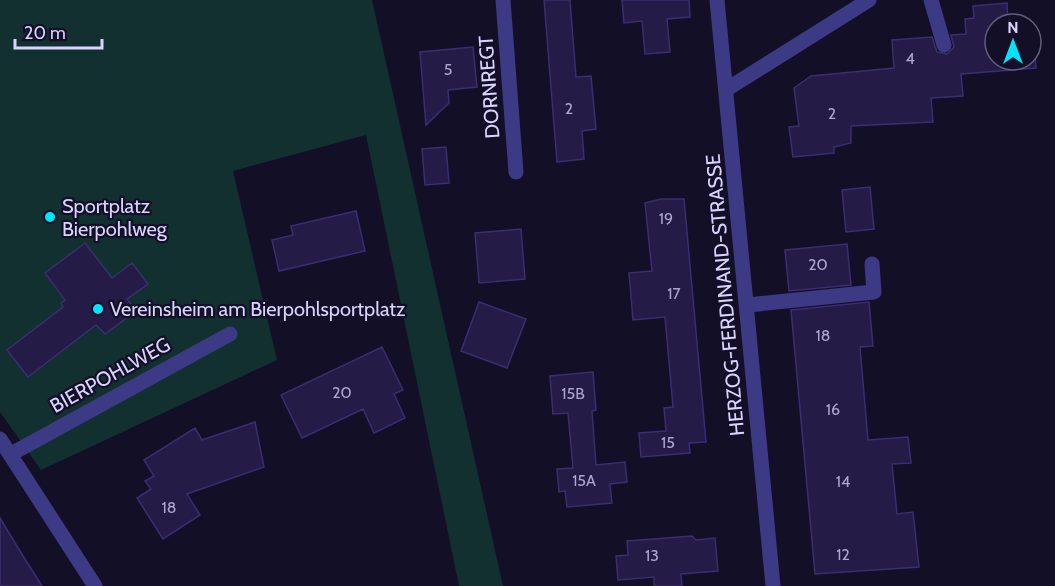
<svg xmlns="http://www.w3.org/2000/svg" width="1055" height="586" viewBox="0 0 1055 586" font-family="Cabin,sans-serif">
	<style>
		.green { fill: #12302f }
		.building { fill: #241b47; stroke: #3b2d73; stroke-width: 1.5 }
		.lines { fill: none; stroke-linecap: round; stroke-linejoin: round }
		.minor { stroke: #3d3a85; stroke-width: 15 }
		.poi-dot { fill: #00e5ff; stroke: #130f26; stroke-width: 2 }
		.labels { text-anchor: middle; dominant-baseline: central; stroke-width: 4.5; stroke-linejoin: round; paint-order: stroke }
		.number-label { font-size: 16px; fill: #aca6d1 }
		.street-label { font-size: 20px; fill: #d9d4ff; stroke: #130f26 }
		.poi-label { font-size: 20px; fill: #d9d4ff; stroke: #130f26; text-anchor: start }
	</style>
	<rect width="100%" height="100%" fill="#130f26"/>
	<path class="green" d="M0,0H372L503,586H459L366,135L233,171L277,360L41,470L0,412Z"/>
	<path class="building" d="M544,0H570L576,77L591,76L596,129L582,131L584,159L557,162Z
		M622,0H689L690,17L667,19L670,52L645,54L642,21L624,23Z
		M1007,3L1008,24H995V60H1031V30H1033L1036,68L961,74L963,96L931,98L933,122L851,126V143L834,147V153L793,157L789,127L799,126L794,88L811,76L894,68L892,40L932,37L937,52L947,54L954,47L951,35L966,34L965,19L974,18L973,6Z
		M473,47L477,87L448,90L449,103L426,125L420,52Z
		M446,147L449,183L425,185L422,149Z
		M870,187L874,229L846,232L842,190Z
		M661,199H684L706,442L689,443L690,453L641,457L639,433L666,431L664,408L673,407L665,317L633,320L629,273L652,271L645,203Z
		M356,211L365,251L279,271L272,240L293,235L291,226Z
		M521,229L525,279L479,283L475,233Z
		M85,243L112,278L132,263L148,284L127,299L136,311L105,334L96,325L28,377L7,350L63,307L61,303L65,300L45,273Z
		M847,244L851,285L789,291L785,250Z
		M479,302L526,319L507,368L461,351Z
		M869,302L873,346L860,347L868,440L908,437L911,463L892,464L897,514L913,512L919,567L815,574L791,310Z
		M382,347L403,390L394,394L405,418L374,433L363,409L302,438L281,395Z
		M593,372L596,410L592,411L596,465L625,462L627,482L610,484L612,503L567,507L565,491L559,492L557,469L573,468L568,413L553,414L550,376Z
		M255,422L264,467L187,494L200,515L163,539L137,498L151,489L145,481L154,476L144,460L195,428L202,440Z
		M0,518L23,556L42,586H0Z
		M692,536L696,540L715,538L718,571L681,574L682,586H654V577L618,580L616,556L628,555L627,541Z"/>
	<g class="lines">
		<path class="minor" d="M503,0L516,172
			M717,0L773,586
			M931,0L944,45
			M727,89L869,0
			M748,305L874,292L872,264
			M0,439L95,586
			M11,454L230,334"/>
	</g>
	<g class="poi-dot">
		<circle cx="50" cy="217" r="6"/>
		<circle cx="98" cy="309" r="6"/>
	</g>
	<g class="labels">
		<g class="number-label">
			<text x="910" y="58">4</text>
			<text x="448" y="69">5</text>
			<text x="569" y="108">2</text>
			<text x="832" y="113">2</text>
			<text x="666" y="218">19</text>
			<text x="818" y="264">20</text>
			<text x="674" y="293">17</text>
			<text x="823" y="335">18</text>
			<text x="342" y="392">20</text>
			<text x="573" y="393">15B</text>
			<text x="833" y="409">16</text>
			<text x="668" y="442">15</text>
			<text x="584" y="480">15A</text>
			<text x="843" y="481">14</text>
			<text x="169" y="507">18</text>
			<text x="843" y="554">12</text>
			<text x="652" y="555">13</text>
		</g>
		<g class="street-label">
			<text transform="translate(489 87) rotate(-94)">DORNREGT</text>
			<text transform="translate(725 295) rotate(-95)">HERZOG-FERDINAND-STRASSE</text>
			<text transform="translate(110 375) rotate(-29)">BIERPOHLWEG</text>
		</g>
		<g class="poi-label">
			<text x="62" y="206">Sportplatz<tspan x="62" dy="23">Bierpohlweg</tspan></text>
			<text x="110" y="309">Vereinsheim am Bierpohlsportplatz</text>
		</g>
	</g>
	<g transform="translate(1013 42)"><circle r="28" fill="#130f26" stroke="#625e7d" stroke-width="1.5"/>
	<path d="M0-4.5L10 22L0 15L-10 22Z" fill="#00e5ff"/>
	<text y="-9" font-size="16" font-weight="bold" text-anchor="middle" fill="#d9d4ff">N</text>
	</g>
	<path d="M15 39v9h87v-9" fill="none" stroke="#d9d4ff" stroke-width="3"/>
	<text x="24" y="39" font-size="18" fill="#d9d4ff" stroke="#130f26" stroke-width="4.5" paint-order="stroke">20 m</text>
</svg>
